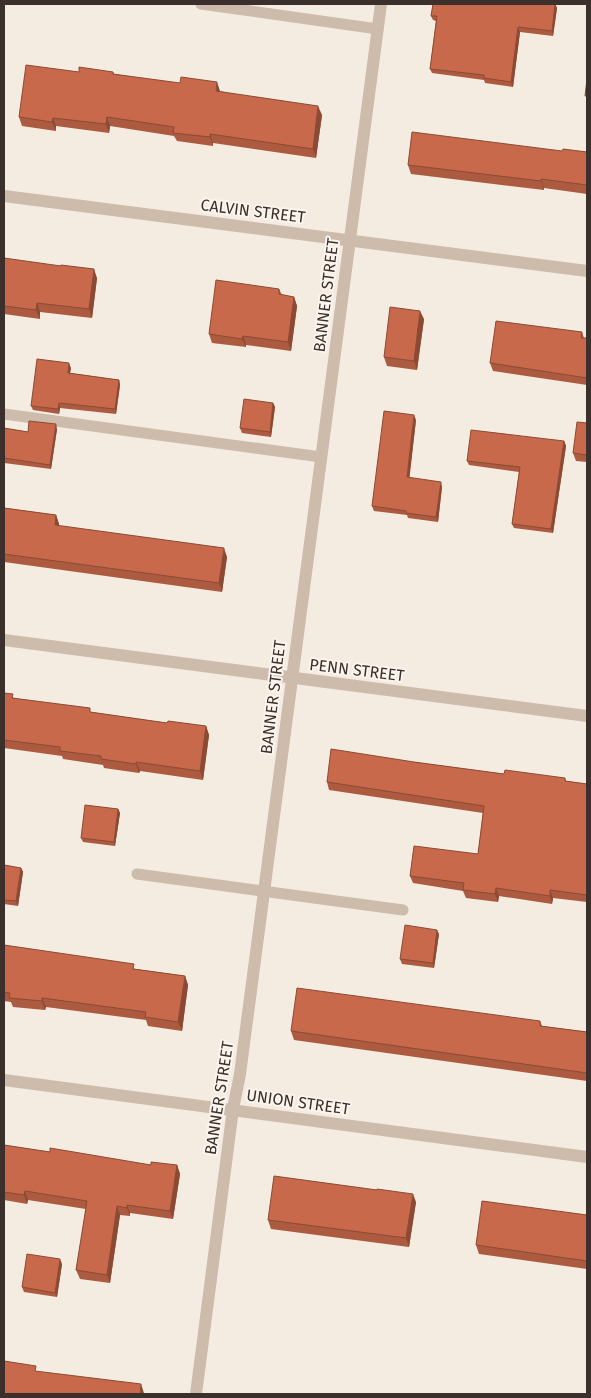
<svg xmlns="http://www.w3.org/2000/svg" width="591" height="1398" viewBox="0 0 591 1398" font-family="'Fira Sans',sans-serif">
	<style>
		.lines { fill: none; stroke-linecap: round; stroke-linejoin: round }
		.service { stroke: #cdbbac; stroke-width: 11 }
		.minor { stroke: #cdbbac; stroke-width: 12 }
		.wall { fill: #ac5a40 }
		.shaded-wall { fill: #8c4a34 }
		.building { fill: #c8694b; stroke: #8c4a34 }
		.labels { text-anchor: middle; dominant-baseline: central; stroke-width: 4; stroke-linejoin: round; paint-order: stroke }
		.street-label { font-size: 16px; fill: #3b302b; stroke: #fbf5ee }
	</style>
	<rect width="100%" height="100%" fill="#f4ebe1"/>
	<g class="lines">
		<path class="service" d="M201,4L378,29
			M4,414L321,457
			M137,874L403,910"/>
		<path class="minor" d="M4,196L587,271
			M4,640L587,716
			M4,1080L587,1157
			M196,1394L233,1109L240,1074L381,4"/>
	</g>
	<path class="wall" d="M433,4H555L557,8L553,36L520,32L513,87L485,83L484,80L432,73L430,69L436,21L433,20L431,16Z
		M79,72H113L114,74L220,91L322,115L316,158L213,143V146L177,141L174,136L110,126L109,133L56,126V131L22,126L19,117Z
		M587,152V194L544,188V190L411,174L408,165Z
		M4,258L97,278L92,318L40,312V319L4,314Z
		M279,289L282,295L294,297L297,306L291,351L246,345V347L212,343L209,334Z
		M424,319L417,370L387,366L384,357Z
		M582,332L584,338H587V385L493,371L490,363Z
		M71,368L70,373L119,380L120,385L116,414L60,408L59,414L33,410L31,406Z
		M273,403L275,407L271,437L242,433L240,428Z
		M416,420L409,478L442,487L438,522L408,518L407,515L374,511L372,506Z
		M587,423V462L576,461L573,453Z
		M4,428L28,432L57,429L51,469L4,463Z
		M564,441L566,446L553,533L514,528L512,524L519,472L469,465L467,461Z
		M4,508L56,515L59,524V526L227,557L222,592L4,562Z
		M4,693L14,698L91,712L167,723L206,726L209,735L203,780L140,771L139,773L104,768L103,765L63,759L62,756L4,748Z
		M414,762L504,774L565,778L566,781L587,784V902L553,898L552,904L499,896L498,902L466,898L463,891L413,883L410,876L478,854L483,813L329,790L327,782Z
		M118,809L120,813L115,846L83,842L81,838Z
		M4,865L21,868L23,872L18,906L4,904Z
		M439,934L434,968L402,964L400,959Z
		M4,945L136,969L185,976L188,985L182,1031L148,1026L146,1020L46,1007L45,1010L13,1007L11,1002L4,1001Z
		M540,1021L542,1026L587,1032V1081L294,1040L291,1031Z
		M4,1145L50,1152L151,1165H177L180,1174L173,1219L130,1213V1216L120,1215L110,1283L80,1279L76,1270L86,1209L28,1200L27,1204L4,1200Z
		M377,1190L416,1202L409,1247L271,1229L268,1220Z
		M587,1215V1269L479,1254L476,1245Z
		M62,1264L57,1297L24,1292L22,1287Z"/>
	<path class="shaded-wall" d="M555,4L557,8L553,36L552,31Z
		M518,27L520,32L513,87L511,82Z
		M217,82L220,91L219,100L216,91Z
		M318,106L322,115L316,158L313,149Z
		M107,117L110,126L109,133L106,124Z
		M53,118L56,126V131L52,122Z
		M210,134L213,143V146L210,137Z
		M541,179L544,188V190L541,181Z
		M94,269L97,278L92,318L89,309Z
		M294,297L297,306L291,351L288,342Z
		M37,303L40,312V319L36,310Z
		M420,311L424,319L417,370L414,361Z
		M243,336L246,345V347L242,339Z
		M69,363L71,368L69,378L68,373Z
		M119,380L120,385L116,414L115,409Z
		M59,403L60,408L59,414L58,409Z
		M273,403L275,407L271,437L270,432Z
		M414,415L416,420L409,482L407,477Z
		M56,424L57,429L51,469L50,465Z
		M564,441L566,446L553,533L551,529Z
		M441,482L442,487L438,522L436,517Z
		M56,515L59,524L58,534L55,525Z
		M224,548L227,557L222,592L219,583Z
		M206,726L209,735L203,780L200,771Z
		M136,762L140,771L139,773L136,764Z
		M118,809L120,813L115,846L114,842Z
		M21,868L23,872L18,906L16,901Z
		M496,888L499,896L498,902L495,894Z
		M550,890L553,898L552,904L550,896Z
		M437,930L439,934L434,968L433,963Z
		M185,976L188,985L182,1031L178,1022Z
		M42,998L46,1007L45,1010L42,1001Z
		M177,1165L180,1174L173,1219L170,1211Z
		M25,1191L28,1200L27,1204L24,1195Z
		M413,1194L416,1202L409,1247L406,1238Z
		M127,1205L130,1213V1216L127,1208Z
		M117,1206L120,1215L110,1283L107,1275Z
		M60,1259L62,1264L57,1297L55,1293Z
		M141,1384L144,1393V1394H140Z"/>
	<path class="building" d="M433,4H555L552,31L518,27L511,82L484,78V75L430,69L437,16H431Z
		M26,65L79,72V67L113,72V74L180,83L181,77L217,82L216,91L318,106L313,149L210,134V137L173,133L174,127L107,117L106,124L53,118L52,122L19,117Z
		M587,79V96H585Z
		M412,132L562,151L563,149L587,152V185L541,179V181L408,165Z
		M4,258L61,266V265L94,269L89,309L37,303L36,310L4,306Z
		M216,280L279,289V294L294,297L288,342L243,336L242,339L209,334Z
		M390,307L420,311L414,361L384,357Z
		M496,321L582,332L581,338H587V378L490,363Z
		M37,359L69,363L68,373L119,380L115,409L59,403L58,409L31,406Z
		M244,399L273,403L270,432L240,428Z
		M384,411L414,415L407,477L441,482L436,517L406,513V511L372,506Z
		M29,421L56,424L50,465L4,458V428L28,432Z
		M577,422L587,423V455L573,453Z
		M471,430L564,441L551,529L512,524L520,467L467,461Z
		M4,508L56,515L55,525L224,548L219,583L4,554Z
		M4,693L13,694L12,698L90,708V712L167,723L168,721L206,726L200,771L136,762V764L101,759V756L60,751V747L4,740Z
		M331,749L414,762L504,774L505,770L565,778V781L587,784V895L550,890V896L496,888L495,894L463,890L464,883L410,876L414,846L478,854L484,806L327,782Z
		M85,805L118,809L114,842L81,838Z
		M4,865L21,868L16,901L4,900Z
		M405,925L437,930L433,963L400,959Z
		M4,945L134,964L133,969L185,976L178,1022L145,1017L146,1012L42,998V1001L9,998L10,993L4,992Z
		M297,988L540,1021V1026L587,1032V1073L291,1031Z
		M4,1145L50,1152V1148L151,1165V1162L177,1165L170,1211L127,1205V1208L117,1206L107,1275L76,1270L87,1201L25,1191L24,1195L4,1192Z
		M274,1176L377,1190V1189L413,1194L406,1238L268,1220Z
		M482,1201L587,1215V1261L476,1245Z
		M27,1254L60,1259L55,1293L22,1287Z
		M4,1361L36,1366L35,1371L141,1384L140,1394H4Z"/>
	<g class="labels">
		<g class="street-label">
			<text transform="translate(253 211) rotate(7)">CALVIN STREET</text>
			<text transform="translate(326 295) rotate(-83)">BANNER STREET</text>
			<text transform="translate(357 670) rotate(7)">PENN STREET</text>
			<text transform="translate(273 697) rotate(-83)">BANNER STREET</text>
			<text transform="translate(219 1098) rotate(-81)">BANNER STREET</text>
			<text transform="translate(298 1102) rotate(8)">UNION STREET</text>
		</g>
	</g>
	<rect width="591" height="1398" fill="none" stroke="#3b302b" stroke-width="10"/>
</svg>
